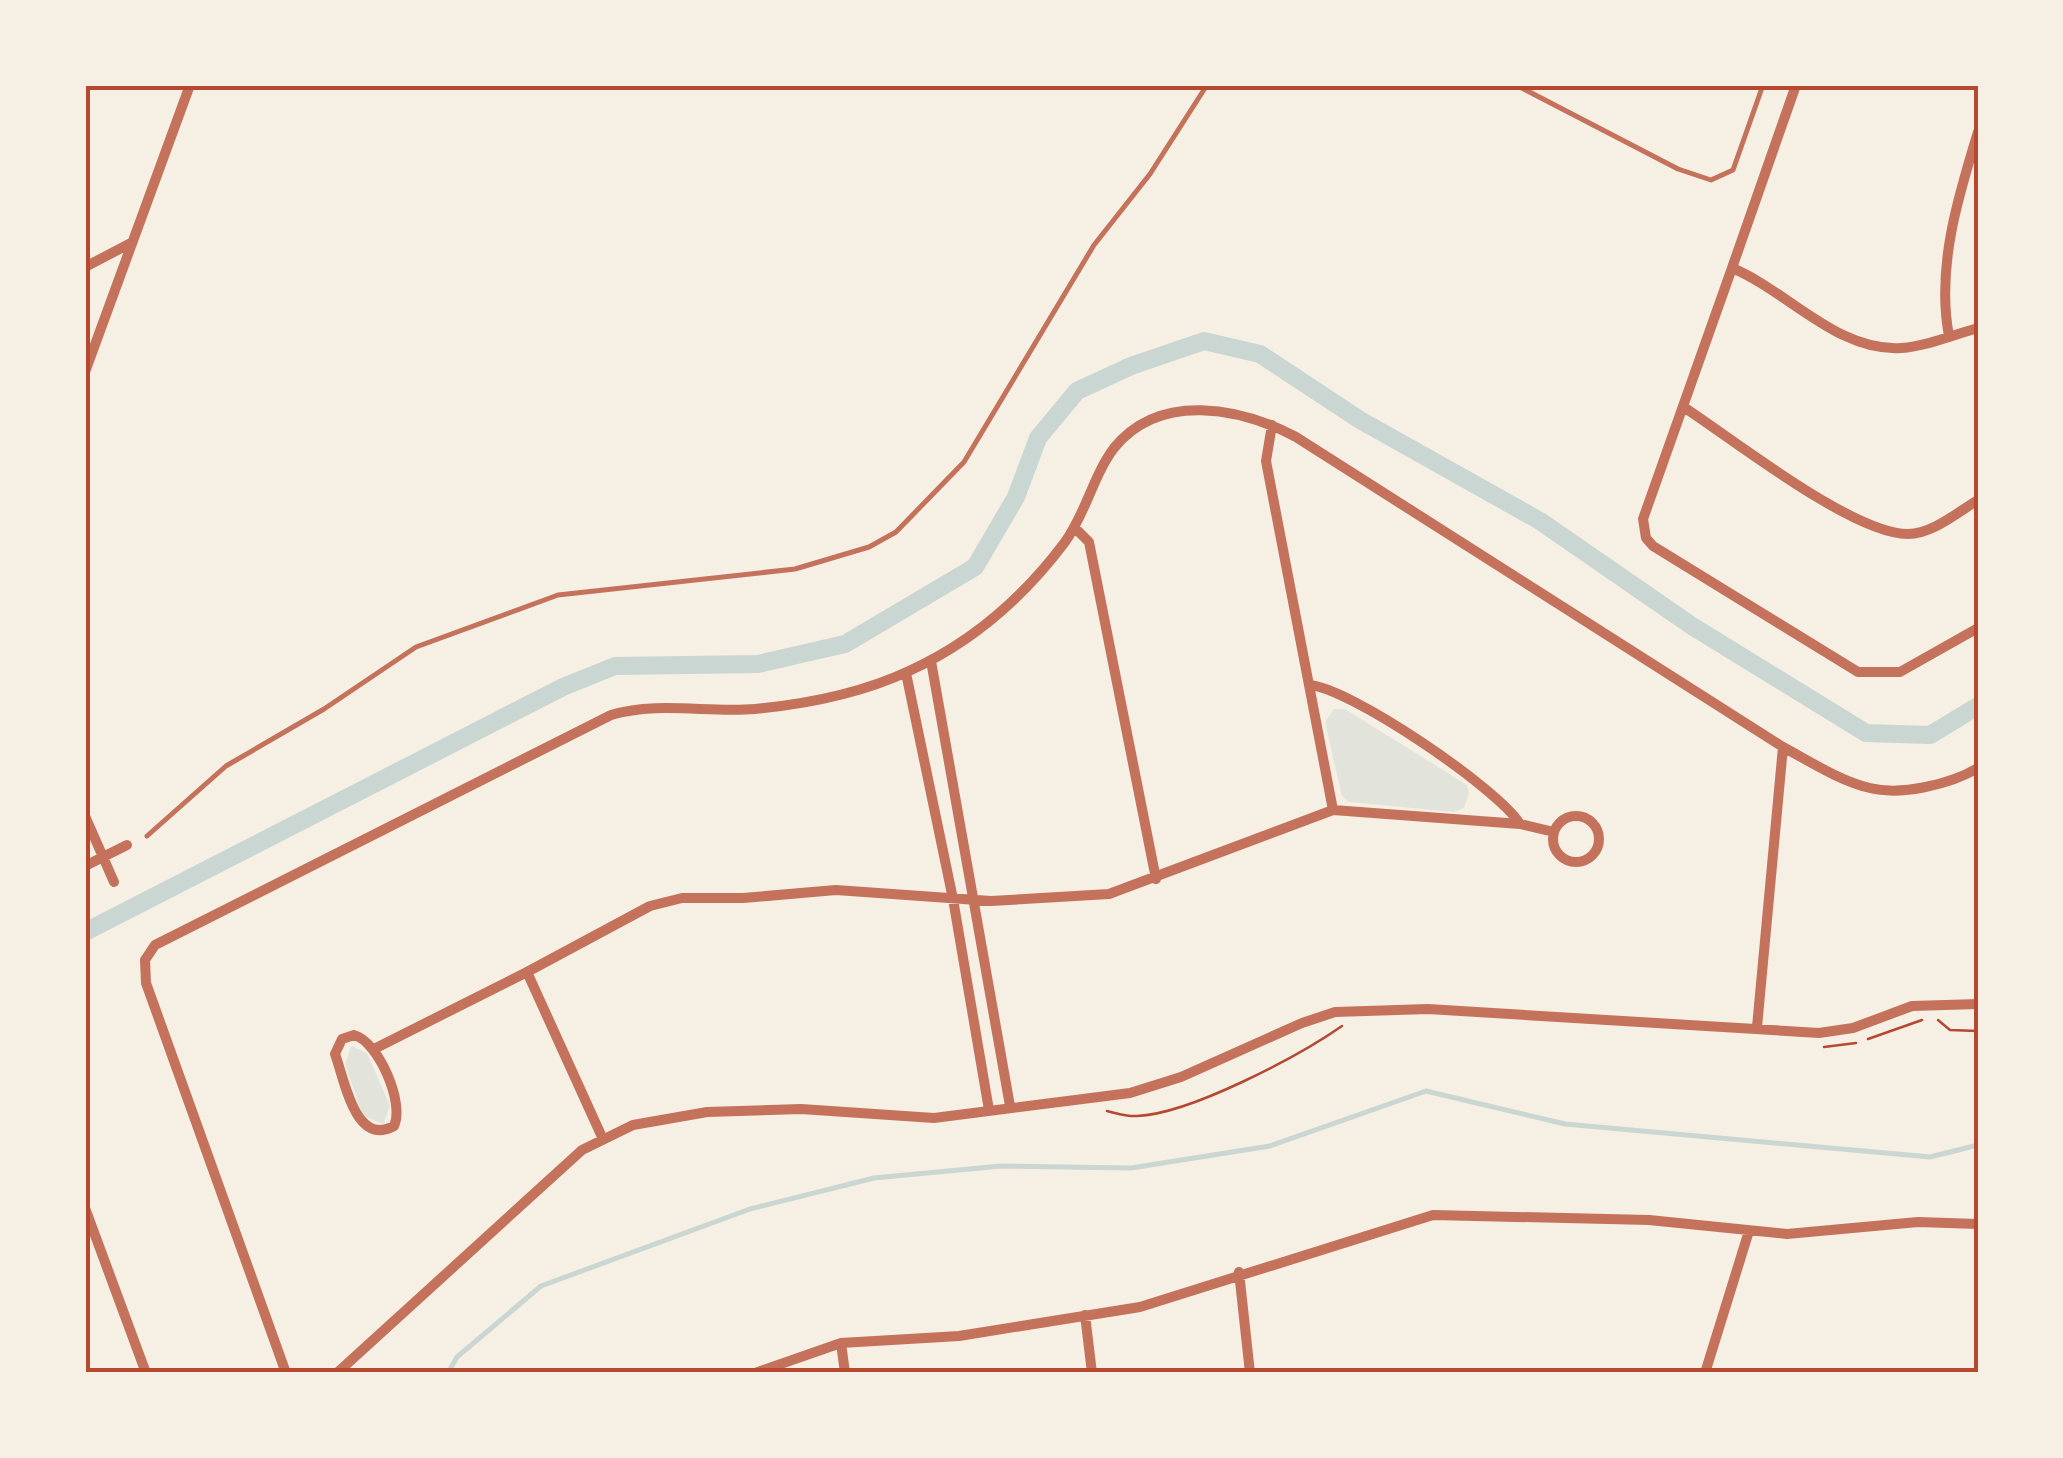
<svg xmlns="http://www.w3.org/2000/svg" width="2063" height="1458" viewBox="0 0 2063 1458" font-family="'Fira Sans',sans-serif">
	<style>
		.green { fill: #e2e4dc }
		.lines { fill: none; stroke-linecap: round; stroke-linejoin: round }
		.stream { stroke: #c9d6d2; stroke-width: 5 }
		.canal { stroke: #c9d6d2; stroke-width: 18 }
		.path { stroke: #b5482f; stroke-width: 2.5 }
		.service { stroke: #c5725c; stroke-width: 5 }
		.minor { stroke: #c5725c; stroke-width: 10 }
		.neatline { fill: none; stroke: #b5482f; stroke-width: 4 }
	</style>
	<rect width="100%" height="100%" fill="#f6efe4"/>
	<path class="green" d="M1334,709H1345L1467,785L1469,793L1464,808L1454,812L1349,802L1342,796L1325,722Z
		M351,1046L367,1053L390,1106L383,1124L363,1116L345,1064Z"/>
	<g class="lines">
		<path class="stream" d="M448,1373L457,1357L541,1286L750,1209L874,1178L1001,1166L1131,1168L1270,1146L1426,1091L1565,1124L1930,1157L1978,1145"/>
		<path class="canal" d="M85,932L563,687L615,666L758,664L845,644L975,567L1016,497L1038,438L1077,391L1131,366L1204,341L1260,354L1360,420L1540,521L1692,626L1866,733L1930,735L1978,706"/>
		<path class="path" d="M1938,1020L1950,1030L1978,1031
			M1868,1039L1922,1020
			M1824,1047L1856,1043
			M1107,1111C1116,1113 1127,1117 1137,1116C1190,1114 1299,1056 1342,1026"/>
		<path class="service" d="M1516,85L1678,169L1711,180L1733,170L1763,85
			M147,836L226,766L324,709L416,647L558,595L795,569L869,547L896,532L964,462L1094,245L1150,174L1207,85"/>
		<path class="minor" d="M1796,85L1732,268C1788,291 1837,352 1901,348C1927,346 1953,335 1978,328
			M85,267L131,243
			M1732,268L1643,519L1646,538L1653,546L1858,672H1900L1978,628
			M1949,336C1936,268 1958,197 1978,132
			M85,372L190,85
			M1685,408C1734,440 1853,534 1908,534C1932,534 1958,512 1978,500
			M1272,425L1266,461L1333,810
			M1074,527L1089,542L1156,879
			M931,661L1010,1106
			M906,673L953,899L989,1110
			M1309,685C1349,687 1499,789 1520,824
			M85,816L114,882
			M1553 839a23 23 0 1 1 46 0a23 23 0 1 1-46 0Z
			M85,866L127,845
			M527,972L650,906L682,898H743L836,890L991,901L1109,894L1333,810L1520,824L1554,832
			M1757,1027L1783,747
			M354,1035C378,1041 405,1103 394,1126C355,1147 345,1081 335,1054L342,1039Z
			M376,1048L527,972L602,1137
			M85,1208L146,1373
			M1239,1272L1250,1373
			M1085,1315L1092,1373
			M841,1343L845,1373
			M286,1373L146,983L145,960L155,945L611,715C658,701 707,713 755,709C807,704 862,693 909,671C973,642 1023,598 1065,542C1086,513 1093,476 1114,448C1160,391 1241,408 1296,437L1783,747C1809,761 1840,781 1870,788C1901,796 1951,784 1978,768
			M337,1373L582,1150L633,1125L707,1112L801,1109L934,1118L1130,1093L1181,1077L1302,1023L1335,1012L1428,1009L1819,1033L1853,1028L1912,1006L1978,1004
			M755,1373L841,1343L959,1336L1140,1307L1433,1215L1649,1220L1787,1234L1918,1222L1978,1224
			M1705,1373L1749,1231"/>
	</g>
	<rect width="2063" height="1458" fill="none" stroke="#f6efe4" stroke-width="175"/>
	<rect x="88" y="88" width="1888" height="1282" class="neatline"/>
</svg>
